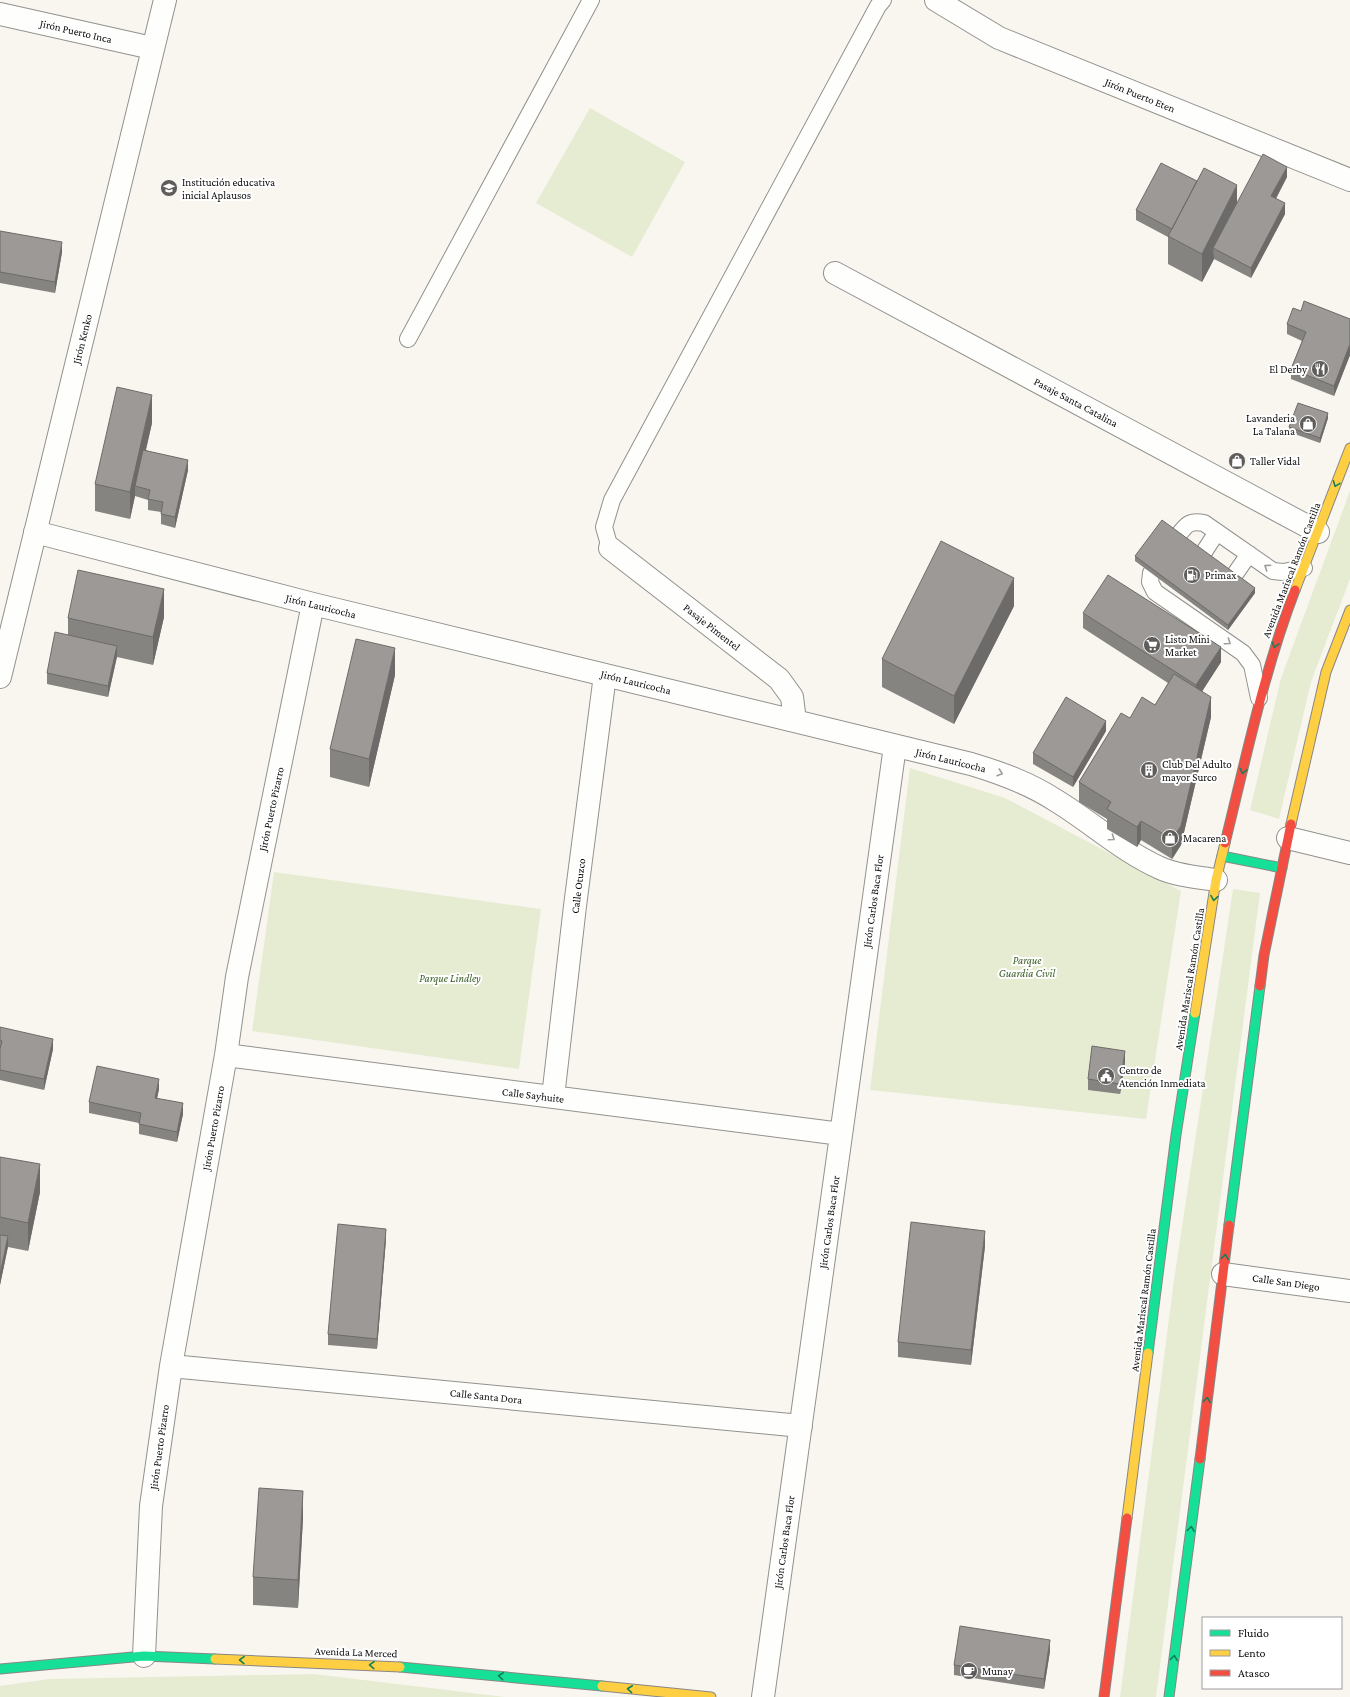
<svg xmlns="http://www.w3.org/2000/svg" width="1350" height="1697" viewBox="0 0 1350 1697" font-family="'Crimson Pro',serif">
	<style>
		.green { fill: #e6ecd2 }
		.lines { fill: none; stroke-linecap: round; stroke-linejoin: round }
		.lane-casing { stroke: #92918e; stroke-width: 18 }
		.street-casing { stroke: #92918e; stroke-width: 24 }
		.fast-casing { stroke: #898785; stroke-width: 11 }
		.slow-casing { stroke: #898785; stroke-width: 11 }
		.jam-casing { stroke: #898785; stroke-width: 11 }
		.lane { stroke: #fefefd; stroke-width: 16 }
		.street { stroke: #fefefd; stroke-width: 22 }
		.fast { stroke: #16e098; stroke-width: 9 }
		.slow { stroke: #ffcf43; stroke-width: 9 }
		.jam { stroke: #f24e42; stroke-width: 9 }
		.wall { fill: #868481 }
		.shaded-wall { fill: #6d6b69 }
		.building { fill: #9c9996; stroke: #6d6b69 }
		.oneway { stroke: #118059 }
		.oneway2 { stroke: #9d9d9c }
		.labels { text-anchor: middle; dominant-baseline: central; stroke-width: 4; stroke-linejoin: round; paint-order: stroke }
		.street-label { font-size: 11px; fill: #0b0b0b; stroke: #fff }
		.poi-label { font-size: 11px; fill: #0b0b0b; stroke: #fff; text-anchor: start }
		.park-label { font-size: 11px; font-style: italic; fill: #385c22; stroke: #fff }
	</style>
	<rect width="100%" height="100%" fill="#f9f6f0"/>
	<path class="green" d="M590,108L685,162L632,257L536,203Z
		M1350,491V579L1311,682L1279,819L1250,810L1281,678Z
		M910,768L1005,798L1181,891L1146,1119L870,1090Z
		M274,872L541,909L519,1069L252,1031Z
		M1233,889L1260,893L1156,1697H1120L1174,1280Z
		M314,1674L505,1697H0V1686L49,1679Z"/>
	<g class="lines">
		<g class="lane-casing">
			<path id="lane" d="M408,339L591,0
				M1177,537C1186,525 1189,520 1204,523L1273,571L1283,572L1304,568
				M610,548L604,527L612,500L878,6L883,0
				M1202,555L1217,532
				M1151,573L1150,582L1155,592L1243,653L1252,665L1259,698
				M1233,577L1249,554"/>
		</g>
		<g class="street-casing">
			<path id="street" d="M936,0L999,38L1350,180
				M0,14L152,48
				M835,273L1318,532
				M35,532L313,604L971,764C1001,773 1029,783 1055,800C1090,821 1122,851 1160,868C1177,876 1198,877 1216,880
				M610,548L779,679L792,697L795,721
				M0,677L165,0
				M1288,838L1350,853
				M226,1055L841,1134
				M553,1097L575,906L605,675
				M1223,1274L1350,1291
				M171,1366L801,1426
				M144,1656L151,1506L171,1366L226,1055L237,977L313,604
				M763,1697L895,746"/>
		</g>
		<g class="fast-casing">
			<path id="fast" d="M1222,856L1282,868
				M1229,1225L1260,986
				M1148,1353L1176,1135L1195,1013
				M400,1667L602,1686
				M0,1669L144,1656L215,1659
				M1169,1697L1200,1459"/>
		</g>
		<g class="slow-casing">
			<path id="slow" d="M1295,590L1350,448
				M1291,824L1326,672L1350,610
				M1195,1013L1216,880L1225,843
				M1127,1518L1148,1353
				M215,1659L400,1667
				M602,1686L711,1697"/>
		</g>
		<g class="jam-casing">
			<path id="jam" d="M1225,843C1246,758 1264,671 1295,590
				M1260,986L1264,955L1291,824
				M1200,1459L1229,1225
				M1104,1697L1127,1518"/>
		</g>
		<use href="#lane" class="lane"/>
		<use href="#street" class="street"/>
		<use href="#fast" class="fast"/>
		<use href="#slow" class="slow"/>
		<use href="#jam" class="jam"/>
	</g>
	<path class="wall" d="M1287,177L1276,199L1285,214L1251,278L1214,259L1202,282L1168,264V237L1136,220V210L1197,181L1237,203Z
		M0,231L62,252L55,293L0,283Z
		M1301,311L1350,319V355L1334,396L1291,379V369L1302,341L1287,334V324Z
		M1328,418L1320,443L1289,432V427Z
		M152,423L146,450L188,470L175,528L161,524V512L148,510V500L135,496L130,519L95,511V484Z
		M1135,556L1255,593L1228,630L1135,561Z
		M1014,606L954,724L882,687V659Z
		M1083,613L1221,662L1202,691L1211,717L1181,845L1172,859L1141,840L1137,847L1107,829V819L1079,802V782L1130,718L1155,705L1168,683L1083,628Z
		M164,617L153,665L117,657L108,697L47,684V673L68,635V618Z
		M395,675L369,787L330,777V749Z
		M1106,731L1073,787L1033,764V753Z
		M0,1027L53,1049L44,1090L0,1080Z
		M1125,1062L1120,1094L1088,1090V1079Z
		M159,1089L157,1098L183,1114L177,1142L139,1134V1123L89,1113V1102Z
		M0,1157L40,1192L28,1251L8,1247L0,1285Z
		M386,1239L377,1349L328,1345V1334Z
		M985,1246L971,1365L898,1357V1342Z
		M303,1518L298,1608L253,1605V1577Z
		M1050,1651L1044,1689L954,1675V1665Z"/>
	<path class="shaded-wall" d="M1287,167V177L1271,207V196Z
		M1237,185V213L1213,248L1214,259L1202,282V254Z
		M1285,203V214L1251,278V268Z
		M62,242V252L55,293V282Z
		M1350,344V355L1334,396V386Z
		M152,395V423L137,487L135,486V496L130,519V492Z
		M1328,413V418L1320,443V438Z
		M188,460V470L175,528V517Z
		M1014,578V606L954,724V696Z
		M1255,588V593L1228,630V625Z
		M164,589V617L153,665V637Z
		M117,646V656L108,697V686Z
		M1221,647V662L1196,701V685Z
		M395,648V675L369,787V759Z
		M1211,697V717L1181,845L1172,859V839Z
		M1106,721V731L1073,787V777Z
		M1141,821V840L1137,847V827Z
		M53,1039V1049L44,1090V1079Z
		M1125,1051V1062L1120,1094V1084Z
		M159,1079V1089L155,1108V1098Z
		M183,1103V1114L177,1142V1132Z
		M40,1164V1192L28,1251V1223Z
		M386,1229V1239L377,1349V1339Z
		M985,1231V1246L971,1365V1350Z
		M8,1236V1246L0,1285V1275Z
		M303,1491V1518L298,1608V1580Z
		M1050,1640V1651L1044,1689V1679Z"/>
	<path class="building" d="M1263,154L1287,167L1271,196L1285,203L1251,268L1213,248Z
		M1161,163L1197,181L1172,229L1136,210Z
		M1204,168L1237,185L1202,254L1168,236Z
		M0,231L62,242L55,282L0,272Z
		M1304,301L1350,319V344L1334,386L1291,369L1306,332L1287,324L1293,308L1301,311Z
		M117,387L152,395L130,492L95,484Z
		M1298,403L1328,413L1320,438L1289,427Z
		M143,450L188,460L175,517L161,514L163,502L148,499L150,490L135,486Z
		M1162,520L1255,588L1228,625L1135,556Z
		M941,541L1014,578L954,696L882,659Z
		M78,570L164,589L153,637L68,618Z
		M1108,575L1221,647L1196,685L1083,613Z
		M55,632L117,646L108,686L47,673Z
		M356,639L395,648L369,759L330,749Z
		M1174,674L1211,697L1181,826L1172,839L1141,821L1137,827L1107,809L1111,802L1079,782L1121,713L1130,718L1142,697L1155,705Z
		M1066,697L1106,721L1073,777L1033,753Z
		M0,1027L53,1039L44,1079L0,1070V1049L2,1041L0,1040Z
		M1092,1046L1125,1051L1120,1084L1088,1079Z
		M97,1066L159,1079L155,1098L183,1103L177,1132L139,1124L141,1113L89,1102Z
		M0,1157L40,1164L28,1223L0,1217Z
		M911,1222L985,1231L971,1350L898,1342Z
		M338,1224L386,1229L377,1339L328,1334Z
		M0,1235L8,1236L0,1275Z
		M259,1488L303,1491L298,1580L253,1577Z
		M960,1626L1050,1640L1044,1679L954,1665Z"/>
	<defs><path id="oneway-chevron" d="M-2-3.5L2.5 0L-2 3.5" fill="none" stroke-width="1.6" stroke-linecap="round" stroke-linejoin="round"/></defs>
	<g class="oneway">
		<use href="#oneway-chevron" transform="translate(1336 484) rotate(111)"/>
		<use href="#oneway-chevron" transform="translate(1275 645) rotate(105)"/>
		<use href="#oneway-chevron" transform="translate(1243 771) rotate(104)"/>
		<use href="#oneway-chevron" transform="translate(1214 898) rotate(99)"/>
		<use href="#oneway-chevron" transform="translate(1225 1257) rotate(-83)"/>
		<use href="#oneway-chevron" transform="translate(1207 1400) rotate(-83)"/>
		<use href="#oneway-chevron" transform="translate(1191 1529) rotate(-83)"/>
		<use href="#oneway-chevron" transform="translate(1174 1658) rotate(-83)"/>
		<use href="#oneway-chevron" transform="translate(242 1660) rotate(-178)"/>
		<use href="#oneway-chevron" transform="translate(372 1665) rotate(-178)"/>
		<use href="#oneway-chevron" transform="translate(501 1676) rotate(-174)"/>
		<use href="#oneway-chevron" transform="translate(630 1689) rotate(-174)"/>
	</g>
	<g class="oneway2">
		<use href="#oneway-chevron" transform="translate(1267 567) rotate(-146)"/>
		<use href="#oneway-chevron" transform="translate(1228 642) rotate(35)"/>
		<use href="#oneway-chevron" transform="translate(1000 773) rotate(19)"/>
		<use href="#oneway-chevron" transform="translate(1112 838) rotate(35)"/>
	</g>
	<defs>
		<g id="school-disc" transform="scale(0.9)"><circle r="9.5" fill="#5e5d5b" stroke="#fff"/><path d="M0-5L7-2L0 1L-7-2ZM-4 1L0 2.5L4 1V4Q0 6-4 4Z" fill="#fff"/></g>
		<g id="restaurant-disc" transform="scale(0.9)"><circle r="9.5" fill="#5e5d5b" stroke="#fff"/><path d="M-5-6h1v4h1v-4h1v4h1v-4h1v5L-1.5 .5V6h-2V.5L-5-1ZM5-6V6H3V1.5H1.5Q1.5-4 5-6Z" fill="#fff"/></g>
		<g id="shop-disc" transform="scale(0.9)"><circle r="9.5" fill="#5e5d5b" stroke="#fff"/><path d="M-5-2.5h2.3a2.7 3.5 0 0 1 5.4 0H5L5.5 6h-11ZM-1.5-2.5h3a1.5 2.3 0 0 0-3 0Z" fill="#fff"/></g>
		<g id="fuel-disc" transform="scale(0.9)"><circle r="9.5" fill="#5e5d5b" stroke="#fff"/><path d="M-5.5-6h7V0h2V4h1.3V-2.5L3-4.5l.8-.8L6-3V5H2.5V1h-1V6h-7ZM-4.2-4.7v3.2H.2V-4.7Z" fill="#fff"/></g>
		<g id="supermarket-disc" transform="scale(0.9)"><circle r="9.5" fill="#5e5d5b" stroke="#fff"/><path d="M-6-5.5h2.5l.6 2H6L4.5 2H-2.5L-4.4-4H-6ZM-1.5 3.2a1.3 1.3 0 1 0 .1 0ZM3 3.2a1.3 1.3 0 1 0 .1 0Z" fill="#fff"/></g>
		<g id="building-disc" transform="scale(0.9)"><circle r="9.5" fill="#5e5d5b" stroke="#fff"/><path d="M-4-6H4V6H1V3H-1V6H-4ZM-2.5-4.3h1.7v1.8h-1.7ZM.8-4.3h1.7v1.8H.8ZM-2.5-1h1.7V.8h-1.7ZM.8-1h1.7V.8H.8Z" fill="#fff"/></g>
		<g id="civic-disc" transform="scale(0.9)"><circle r="9.5" fill="#5e5d5b" stroke="#fff"/><path d="M-.6-6.5H3V-4.5H.6V-3L4-1V1h2V6H-6V1h2V-1L-.6-3ZM-1.2 2.5V6h2.4V2.5Z" fill="#fff"/></g>
		<g id="cafe-disc" transform="scale(0.9)"><circle r="9.5" fill="#5e5d5b" stroke="#fff"/><path d="M-5.5-4.5H6V0H3Q3 3.5 0 3.5H-2.5Q-5.5 3.5-5.5 0ZM3-3.2v2h1.7v-2ZM-6 4.5H4V6H-6Z" fill="#fff"/></g>
	</defs>
	<g fill-rule="evenodd">
		<use href="#school-disc" x="169" y="188"/>
		<use href="#restaurant-disc" x="1320" y="369"/>
		<use href="#shop-disc" x="1308" y="424"/>
		<use href="#shop-disc" x="1237" y="461"/>
		<use href="#fuel-disc" x="1192" y="575"/>
		<use href="#supermarket-disc" x="1152" y="645"/>
		<use href="#building-disc" x="1149" y="770"/>
		<use href="#shop-disc" x="1170" y="838"/>
		<use href="#civic-disc" x="1106" y="1076"/>
		<use href="#cafe-disc" x="969" y="1671"/>
	</g>
	<g class="labels">
		<g class="street-label">
			<text transform="translate(76 31) rotate(13)">Jirón Puerto Inca</text>
			<text transform="translate(1140 95) rotate(22)">Jirón Puerto Eten</text>
			<text transform="translate(82 339) rotate(-76)">Jirón Kenko</text>
			<text transform="translate(1076 402) rotate(28)">Pasaje Santa Catalina</text>
			<text transform="translate(1291 570) rotate(-69)">Avenida Mariscal Ramón Castilla</text>
			<text transform="translate(321 606) rotate(14)">Jirón Lauricocha</text>
			<text transform="translate(712 627) rotate(38)">Pasaje Pimentel</text>
			<text transform="translate(636 682) rotate(14)">Jirón Lauricocha</text>
			<text transform="translate(951 760) rotate(14)">Jirón Lauricocha</text>
			<text transform="translate(271 809) rotate(-78)">Jirón Puerto Pizarro</text>
			<text transform="translate(578 886) rotate(-83)">Calle Otuzco</text>
			<text transform="translate(873 901) rotate(-82)">Jirón Carlos Baca Flor</text>
			<text transform="translate(1189 979) rotate(-81)">Avenida Mariscal Ramón Castilla</text>
			<text transform="translate(533 1095) rotate(7)">Calle Sayhuite</text>
			<text transform="translate(213 1128) rotate(-80)">Jirón Puerto Pizarro</text>
			<text transform="translate(829 1222) rotate(-82)">Jirón Carlos Baca Flor</text>
			<text transform="translate(1286 1282) rotate(8)">Calle San Diego</text>
			<text transform="translate(1143 1300) rotate(-83)">Avenida Mariscal Ramón Castilla</text>
			<text transform="translate(486 1396) rotate(6)">Calle Santa Dora</text>
			<text transform="translate(159 1447) rotate(-82)">Jirón Puerto Pizarro</text>
			<text transform="translate(784 1542) rotate(-82)">Jirón Carlos Baca Flor</text>
			<text transform="translate(356 1652) rotate(2)">Avenida La Merced</text>
		</g>
		<g class="poi-label">
			<text x="182" y="182">Institución educativa<tspan x="182" dy="13">inicial Aplausos</tspan></text>
			<text x="1307" y="369" text-anchor="end">El Derby</text>
			<text x="1295" y="418" text-anchor="end">Lavanderia<tspan x="1295" dy="13">La Talana</tspan></text>
			<text x="1250" y="461">Taller Vidal</text>
			<text x="1205" y="575">Primax</text>
			<text x="1165" y="639">Listo Mini<tspan x="1165" dy="13">Market</tspan></text>
			<text x="1162" y="764">Club Del Adulto<tspan x="1162" dy="13">mayor Surco</tspan></text>
			<text x="1183" y="838">Macarena</text>
			<text x="1119" y="1070">Centro de<tspan x="1119" dy="13">Atención Inmediata</tspan></text>
			<text x="982" y="1671">Munay</text>
		</g>
		<g class="park-label">
			<text x="1027" y="960">Parque<tspan x="1027" dy="13">Guardia Civil</tspan></text>
			<text x="450" y="978">Parque Lindley</text>
		</g>
	</g>
	<rect x="1202" y="1617" width="140" height="72" fill="#ffffff" stroke="#9d9d9d"/>
	<rect x="1210" y="1630" width="20" height="6" fill="#16e098" stroke="#9d9d9d"/>
	<text x="1238" y="1637" font-size="12" fill="#0b0b0b">Fluido</text>
	<rect x="1210" y="1650" width="20" height="6" fill="#ffcf43" stroke="#9d9d9d"/>
	<text x="1238" y="1657" font-size="12" fill="#0b0b0b">Lento</text>
	<rect x="1210" y="1670" width="20" height="6" fill="#f24e42" stroke="#9d9d9d"/>
	<text x="1238" y="1677" font-size="12" fill="#0b0b0b">Atasco</text>
</svg>
